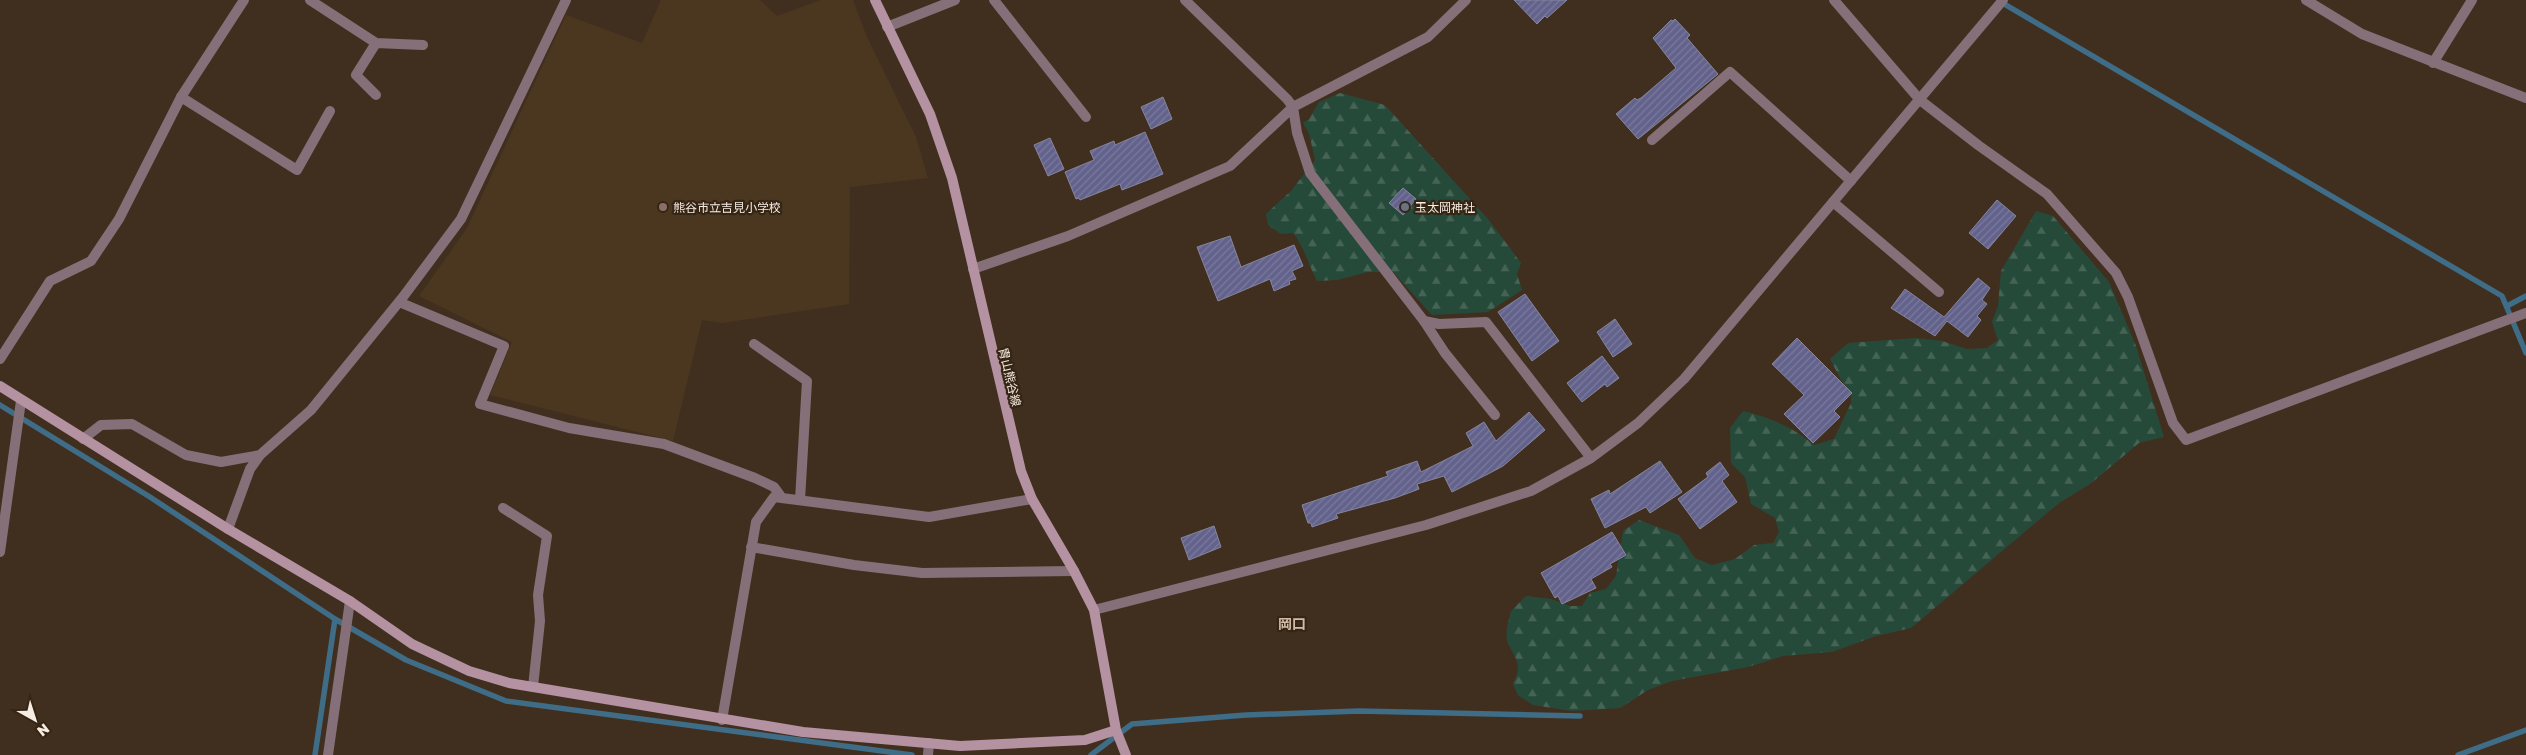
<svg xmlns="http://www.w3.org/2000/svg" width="2526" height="755" viewBox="0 0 2526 755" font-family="'Golos Text','Noto Sans JP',sans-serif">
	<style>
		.built { fill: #4b3620 }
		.forest { fill: url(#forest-firs) }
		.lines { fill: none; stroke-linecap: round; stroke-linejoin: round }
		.stream { stroke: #3f6d87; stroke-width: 5.5 }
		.building { fill: url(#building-hatch); stroke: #86869e }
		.lane { stroke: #857079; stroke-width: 10 }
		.street { stroke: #857079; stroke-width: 10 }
		.secondary { stroke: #b492a1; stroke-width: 10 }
		.education-dot { fill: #8d6e63; stroke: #352515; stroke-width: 2 }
		.worship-dot { fill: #6b7280; stroke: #352515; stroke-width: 2 }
		.labels { text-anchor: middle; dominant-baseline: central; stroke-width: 4.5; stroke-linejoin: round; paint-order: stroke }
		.poi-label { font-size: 12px; fill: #f6ece1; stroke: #352515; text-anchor: start }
		.street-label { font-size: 12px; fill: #f6ece1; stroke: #352515 }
		.neighbourhood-label { font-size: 14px; font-weight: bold; fill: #d0bba7; stroke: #352515 }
	</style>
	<defs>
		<pattern id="forest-firs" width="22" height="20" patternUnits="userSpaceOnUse" patternTransform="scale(1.25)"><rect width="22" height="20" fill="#264a3a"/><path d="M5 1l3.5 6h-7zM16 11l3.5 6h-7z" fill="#466456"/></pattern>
		<pattern id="building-hatch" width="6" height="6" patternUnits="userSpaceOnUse" patternTransform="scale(1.25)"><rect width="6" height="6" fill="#63628c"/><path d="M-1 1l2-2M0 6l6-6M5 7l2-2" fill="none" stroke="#7a799c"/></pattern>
	</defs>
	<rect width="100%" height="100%" fill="#402f1f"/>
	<path class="built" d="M661,0H760L777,16L821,0H853L867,37L916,137L928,178L850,187L849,304L722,323L702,320L673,441L490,395L512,342L419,296L467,228L566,15L642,43Z"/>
	<path class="forest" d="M1340,93L1385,105L1488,219L1521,263L1517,274L1522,290L1488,312L1432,315L1393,272H1368L1337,280L1317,281C1308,264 1305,248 1293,233L1281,234L1268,225L1266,214L1291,191L1315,160L1309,133L1303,123L1309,119L1319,102Z
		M2036,211L2053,216L2109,282L2136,346L2164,437L2139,443L2090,484L2059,503L1911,628L1876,636L1832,652L1783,656L1748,667L1672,681L1648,690L1620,708L1572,711L1533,705L1518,695L1513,684C1523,663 1516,661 1508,643C1504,633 1509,620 1511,611L1526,596L1551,599L1570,606H1582L1590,593L1606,589L1616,576L1623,531L1639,520L1679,535L1695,558L1712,565L1735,559L1754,545L1773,543L1779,532L1775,518L1751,504L1745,477L1731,463L1730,428L1743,411C1769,417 1793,427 1814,445L1834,439L1851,403V392L1841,380L1830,359L1848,343L1916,338L1942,341L1967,349L1987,348L1998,340L1992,322L1998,306L2001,271Z"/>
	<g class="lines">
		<path class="stream" d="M1999,1L2502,296L2526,353
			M2507,306L2526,296
			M0,405L150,497L335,619L406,660L506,701L912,755
			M315,755L335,619
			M1091,755L1132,724L1246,715L1359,711L1580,716
			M2458,755L2526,730"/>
	</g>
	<path class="building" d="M1514,0H1567L1547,18L1545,16L1537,24Z
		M1675,19L1690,35L1687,38L1718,74L1638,139L1616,114L1635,98L1637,100L1641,98L1676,68L1653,38L1671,20L1673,21Z
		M1163,97L1172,119L1151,129L1141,107Z
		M1145,132L1163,174L1122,190L1120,184L1080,200L1079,198L1076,199L1065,172L1094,160L1090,151L1114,141L1115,145Z
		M1050,138L1064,169L1048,176L1034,145Z
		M1403,188L1416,199L1403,215L1389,203Z
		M1997,200L2016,216L1988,249L1969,233Z
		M1230,236L1241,267L1294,245L1303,266L1292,271L1296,279L1289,281L1290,284L1274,291L1270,279L1218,301L1197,247Z
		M1978,278L1990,288L1982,300L1987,304L1977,316L1981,320L1968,337L1947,321L1935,336L1891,308L1905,289L1944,317Z
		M1525,294L1559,341L1532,361L1498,312Z
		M1615,319L1632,344L1613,357L1597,332Z
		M1797,338L1852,393L1834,411L1840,417L1813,443L1784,414L1804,395L1772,364Z
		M1602,356L1619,378L1607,387L1605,384L1582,402L1567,383Z
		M1529,412L1545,430L1503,466L1488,474L1452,492L1444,476L1417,484L1419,489L1395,498L1336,514L1338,518L1312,527L1311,523H1308L1302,505L1388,476L1386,472L1417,461L1421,472L1473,446L1466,433L1484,422L1496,441Z
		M1660,461L1682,492L1650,513L1646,507L1605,528L1591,499L1609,490L1610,494Z
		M1720,462L1729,475L1722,481L1737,502L1700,529L1678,499L1708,477L1706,473Z
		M1214,526L1221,547L1189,560L1181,538Z
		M1612,532L1626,555L1610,564L1612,567L1591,579L1596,588L1562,604L1558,596L1555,598L1541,573Z"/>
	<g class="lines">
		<path class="lane" d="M994,0L1086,117
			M2306,0L2362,34L2526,98
			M2433,63L2472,0
			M181,97L297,170L330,111
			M1920,100L1978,145L2047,194L2116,273L2128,297L2173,423L2186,440L2526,313
			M1652,140L1730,72L1851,181
			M1833,202L1939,292
			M1424,321L1445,353L1495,415"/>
		<path class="street" d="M310,0L376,43L423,45
			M1185,0L1287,99L1293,107L1297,133L1310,173L1424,321L1439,324L1486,322L1591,458
			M1834,0L1920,100
			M887,27L955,0
			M376,95L356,75L376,43
			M973,269L1068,236L1230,166L1293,107L1428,37L1466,0
			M399,302L504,346L480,404L569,428L664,444L755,478L774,487L782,498
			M754,344L807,381L800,500
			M0,359L50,281L91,261L119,219L181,97L244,0
			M83,439L101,425L132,424L186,455L221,462L260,455
			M503,508L547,536L538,595L540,621L533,687
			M228,529L250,469L260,455L311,410L403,297L461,219L566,0
			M751,547L854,565L922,573L1074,571
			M0,552L21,401
			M1094,610L1426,525L1531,491L1591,458L1638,423L1684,379L2003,0
			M722,720L756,522L774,497L929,517L1032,499
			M328,755L350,601
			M928,755L929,743"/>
		<path class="secondary" d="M875,0L930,114L952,178L1021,471L1032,499L1074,571L1094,610L1116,730L1126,755
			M0,386L228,529L350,601L412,644L469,671L509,683L803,732L960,746L1085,740L1116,730"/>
	</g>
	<circle class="education-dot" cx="663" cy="207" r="5"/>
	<circle class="worship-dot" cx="1405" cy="207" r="5"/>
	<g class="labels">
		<g class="poi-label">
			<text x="673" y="207">熊谷市立吉見小学校</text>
			<text x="1415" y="207">玉太岡神社</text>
		</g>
		<g class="street-label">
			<text transform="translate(1010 377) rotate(77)">胄山熊谷線</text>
		</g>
		<g class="neighbourhood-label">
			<text x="1292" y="623">岡口</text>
		</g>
	</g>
	<g transform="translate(35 720) rotate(141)" stroke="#352515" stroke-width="4" paint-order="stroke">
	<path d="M0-4L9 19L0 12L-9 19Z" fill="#f6ece1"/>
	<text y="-8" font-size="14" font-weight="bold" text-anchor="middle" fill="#f6ece1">N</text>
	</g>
</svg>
